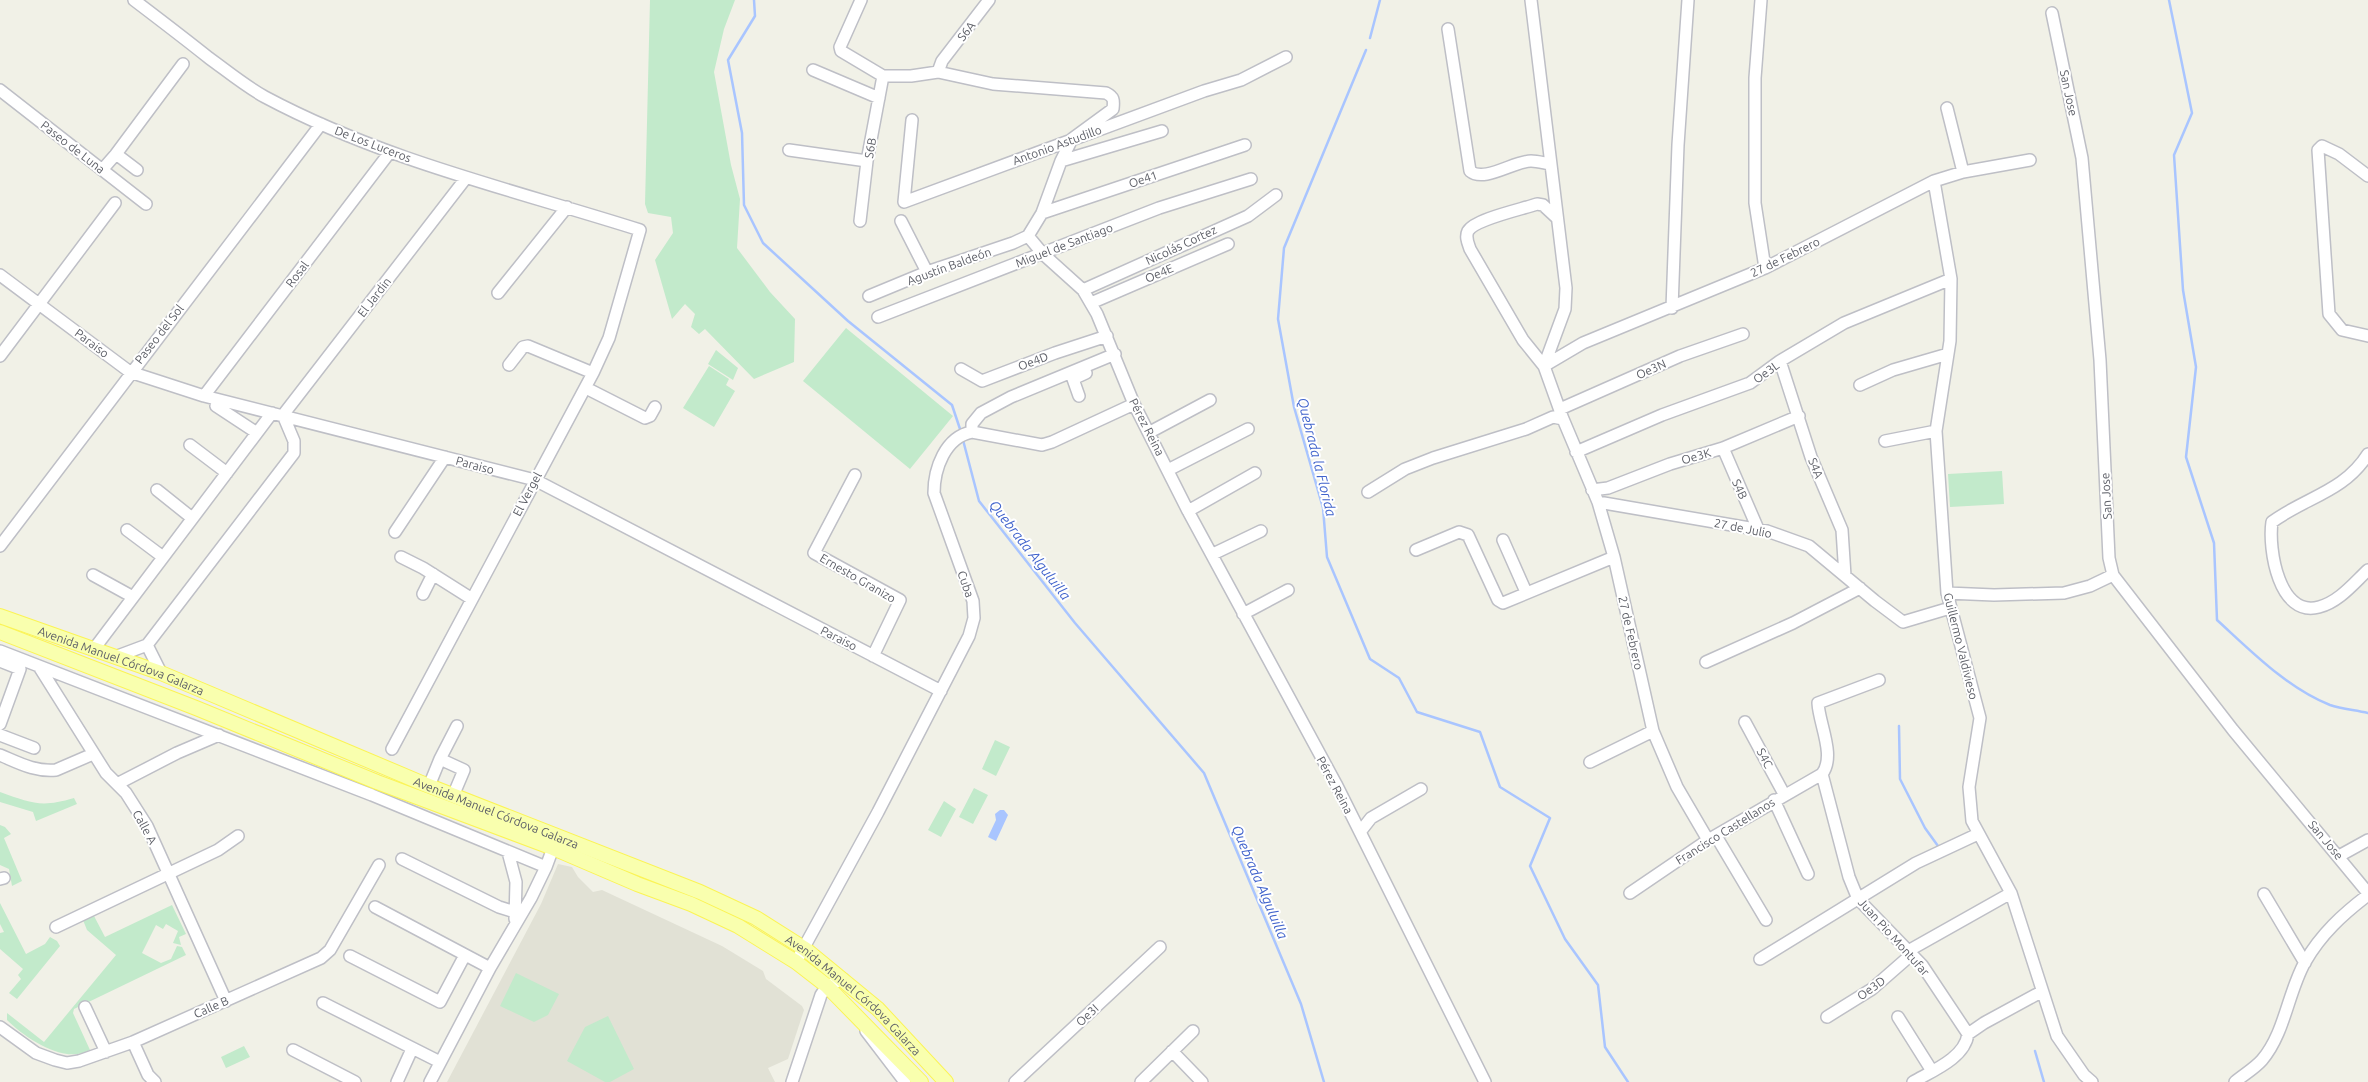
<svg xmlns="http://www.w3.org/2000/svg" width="2368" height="1082" viewBox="0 0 2368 1082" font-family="Ubuntu,sans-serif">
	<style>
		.education { fill: #e1e1d5 }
		.green { fill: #c2eacb }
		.water { fill: #a9c5ff }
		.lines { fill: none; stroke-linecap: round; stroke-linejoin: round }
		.stream { stroke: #a9c5ff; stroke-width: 2.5 }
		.minor-casing { stroke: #bebfc6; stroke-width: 14 }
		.major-casing { stroke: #fbf455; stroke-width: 16 }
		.minor { stroke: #fff; stroke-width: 11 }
		.major { stroke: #f9ffae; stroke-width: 14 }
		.labels { text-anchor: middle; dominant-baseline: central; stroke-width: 4; stroke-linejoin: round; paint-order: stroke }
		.street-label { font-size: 12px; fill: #5e6068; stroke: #fff }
		.water-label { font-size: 14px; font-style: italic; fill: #4164cc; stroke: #fff }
	</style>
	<rect width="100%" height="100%" fill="#f1f1e7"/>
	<path class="education" d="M558,864L572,867L578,877L593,892L602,890L722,946L763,971L766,979L802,1006L804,1010L788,1059L768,1068L775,1082H447L541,904Z"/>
	<path class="green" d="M650,0H735L724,29L714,72L731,165L740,199L737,248L770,292L795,319L794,362L754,379L705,329L699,334L691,327L695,314L685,304L672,319L655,260L673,233L671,217L648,213L645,204Z
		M846,328L953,416L910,469L803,381Z
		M716,350L738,368L733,380L708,364Z
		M709,366L729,379L726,385L735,391L714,427L683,408Z
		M2002,471L2004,504L1950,507L1948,474Z
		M995,740L1010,747L996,776L982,769Z
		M974,788L988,795L973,824L959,817Z
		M0,792C31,803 41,808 74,798L77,804L36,821L33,812L0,802Z
		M944,801L956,809L941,837L928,830Z
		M0,825L5,827L11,834L4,838L22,881L12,886L9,869L0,865Z
		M0,903L26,954L45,944L50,937L57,941L60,946L17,999L9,993L21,979L18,975L23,969L0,949V933L4,932L0,924Z
		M172,905L186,934L179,937L181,945L173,943L178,931L166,924L163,929L156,925L142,953L161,963L171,959L177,946L182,947L186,955L74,1009L73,1013L90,1050C65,1065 25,1038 7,1020V1013L44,1042L116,955L87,930L83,920L94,916L105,937Z
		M516,973L559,994L548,1015L534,1022L500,1006Z
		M608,1016L634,1069L610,1082H605L567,1061L585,1027Z
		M244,1046L250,1057L226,1068L221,1057Z"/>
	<path class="water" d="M1000,810H1004L1008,815L996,841L988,837L996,820L995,814Z"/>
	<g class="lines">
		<path class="stream" d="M754,0L755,16L728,60L742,133L744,205L763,243L848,321L952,405L961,432
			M2169,0L2192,113L2174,155L2183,290L2196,367L2186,457L2214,543L2217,620C2251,651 2287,688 2330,705C2342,709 2356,710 2368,713
			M1370,38L1380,0
			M1366,50L1284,248L1278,319L1294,407L1323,508L1327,557L1370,659L1399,678L1417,712L1480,732L1500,787L1550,818L1530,866L1565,939L1598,985L1605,1047L1628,1082
			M963,440L979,501L1075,623L1204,773L1301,1004L1324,1082
			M1899,726L1900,779L1925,828L1938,846
			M2035,1051L2044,1082"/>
		<g class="minor-casing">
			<path id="minor" d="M134,0C159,19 184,38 209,58C227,71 245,86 265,97C383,160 514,190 640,230L609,338L593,373L392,749
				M861,0L840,47L841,51L883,76H911L938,72L993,84L1106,93C1114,97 1114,100 1113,109L1072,139L1061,161L1042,213L1028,236L1043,254L1083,290L1097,314L1134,404L1188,511L1336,784L1485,1082
				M1531,0L1566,288L1565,309L1544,366
				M1761,0L1755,78V203L1765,268
				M2052,13L2082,158L2100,360L2109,558L2113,575L2233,730L2368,893
				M1448,29L1470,171C1484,183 1514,161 1531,161C1537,161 1544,163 1550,164
				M813,70L879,98
				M938,72L942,61L989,0
				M0,90L146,204
				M1947,108L1963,172
				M912,120L904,202L1204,91L1241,80L1286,57
				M789,150L867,161
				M116,154L183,64
				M1061,161L1162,131
				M102,170L116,154L137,170
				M2368,176L2339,154L2322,146L2318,150L2329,314L2342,330L2368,336
				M1934,181L1951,279L1950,341L1936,431L1947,593L1980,718L1969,787L1972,821L2011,893L2057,1036L2084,1075L2092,1082
				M1042,213L1245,145
				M860,221L867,161L883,76
				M901,221L927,272
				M0,275L130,372L204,396L535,480L941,691
				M1083,290L1248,216L1276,195
				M498,293L567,207
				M869,296L927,272L1013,243L1028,236
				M1091,303L1228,244
				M1672,308L1678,145L1688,0
				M878,317L1159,208L1251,179
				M0,356L115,203
				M1780,361L1811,457L1842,530L1845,576
				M509,365L523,347L528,346L593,373
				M1544,366L1523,340L1470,249C1468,243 1465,237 1468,231C1475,219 1523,209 1537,204L1543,205L1557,218
				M961,369L982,381L1055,353L1107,336
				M1860,385L1893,370L1948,354
				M586,388L645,418L650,416L655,407
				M204,396L390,152
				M1079,396L1073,379L1086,373
				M216,406L257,433
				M1560,409L1680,356L1743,334
				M972,432V424L981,413L1011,397L1115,354
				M1150,432L1210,400
				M1885,441L1936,431
				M190,445L227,473
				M1723,448L1758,529
				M1576,452L1662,415L1750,383L1780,361L1844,323L1951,279
				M2368,454C2344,492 2306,497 2272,522C2268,549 2279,618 2319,607C2339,602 2354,583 2368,570
				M1168,470L1248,429
				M855,475L814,553L900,600L873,656
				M157,490L192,518
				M1592,490L1608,488L1670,464L1723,448L1799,416
				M1368,492L1405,469L1433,458L1526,429L1553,417L1563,419
				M1598,502L1767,531L1809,546L1875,601L1903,622L1950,608
				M1188,511L1255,473
				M127,530L163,557
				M395,532L445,457
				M1503,540L1526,592
				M0,546L321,124
				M1416,550L1459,532L1468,535L1498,600L1503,603L1614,557
				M1213,554L1261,531
				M401,557L423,568L472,599
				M93,575L133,597
				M1947,593L1994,595L2064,593L2090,586L2113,575
				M423,594L433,574
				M1243,614L1288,590
				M147,645L161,673
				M94,649L272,413
				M0,651L372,795L546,867L553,848
				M115,657L147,645L294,453V441L283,415L466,178
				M0,661L20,669L0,724
				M1706,662L1793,623L1860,588
				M40,668L106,773L126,793L147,826L226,1001
				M1745,722L1784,794
				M0,735L34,748
				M0,755C19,763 35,772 56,770L93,754
				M440,759L457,726
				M1590,762L1653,731
				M1822,774L1849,877L1858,899L1922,965L1968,1034
				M117,784L177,753L219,735
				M429,786L440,759L464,770L453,796
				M1774,800L1808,874
				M1360,832L1371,818L1421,789
				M1716,836L1766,920
				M1708,840L1677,787L1653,731L1614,557L1598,502L1563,419L1544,366L1583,343L1765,268L1934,181L1963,172L2030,160
				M508,852L516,882L515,919
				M2339,856L2368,840
				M402,859L499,907L515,912
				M0,879L4,878
				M1630,893L1708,840L1822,774C1836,756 1819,724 1818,703L1879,680
				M2264,894L2305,963
				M375,907L490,968
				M56,927L218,850L238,836
				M1908,951L2011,893
				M350,956L440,1002L465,955
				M1760,959L1916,863L1978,834
				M796,962L878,812L969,636L974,618L973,601L934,493C934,469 945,437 972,432L1042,445L1052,442L1134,404
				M323,1003L440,1062
				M85,1007L106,1052
				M1827,1017L1872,989L1912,954
				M1898,1017L1932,1071
				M0,1027L36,1053L55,1060L67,1063L79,1061L133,1042L321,958L330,950L379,865
				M866,1031L905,1082
				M133,1042L148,1075L155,1082
				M293,1050L355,1082
				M1172,1051L1202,1082
				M397,1082L412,1049
				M430,1082L490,968L531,898L546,867
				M792,1082L821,995L827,986L843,979
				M1015,1082L1160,947
				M1141,1082L1193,1031
				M1913,1082C1932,1071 1965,1058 1968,1034L1984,1023L2041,992
				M2235,1082C2243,1075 2254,1069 2262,1060C2285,1033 2288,992 2305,962C2321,934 2343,914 2368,895"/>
		</g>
		<g class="major-casing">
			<g id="major">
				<path id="s1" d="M0,616L161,673L424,784L700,892L756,918L805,949L878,1009L946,1082"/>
				<path d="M0,632L196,708L377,782L553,848L637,884L691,904L738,926L796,962L827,986L921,1082"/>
			</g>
		</g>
		<use href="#minor" class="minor"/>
		<use href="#major" class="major"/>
	</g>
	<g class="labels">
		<g class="street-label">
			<text transform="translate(966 31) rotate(-52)">S6A</text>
			<text transform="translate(2069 93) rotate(78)">San Jose</text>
			<text transform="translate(373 144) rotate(21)">De Los Luceros</text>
			<text transform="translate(1057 145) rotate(-20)">Antonio Astudillo</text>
			<text transform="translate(73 147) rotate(38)">Paseo de Luna</text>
			<text transform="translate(870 148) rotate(-80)">S6B</text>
			<text transform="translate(1143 179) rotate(-19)">Oe41</text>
			<text transform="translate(1064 245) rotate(-21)">Miguel de Santiago</text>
			<text transform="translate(1181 245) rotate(-25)">Nicolás Cortez</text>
			<text transform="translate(1785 257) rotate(-26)">27 de Febrero</text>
			<text transform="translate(949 266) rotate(-20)">Agustín Baldeón</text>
			<text transform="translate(1159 273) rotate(-23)">Oe4E</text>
			<text transform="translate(297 274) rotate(-53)">Rosal</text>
			<text transform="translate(374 297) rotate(-52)">El Jardin</text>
			<text transform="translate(159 334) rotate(-52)">Paseo del Sol</text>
			<text transform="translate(92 343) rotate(37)">Paraiso</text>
			<text transform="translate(1033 361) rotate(-21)">Oe4D</text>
			<text transform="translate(1651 369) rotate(-24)">Oe3N</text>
			<text transform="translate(1766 372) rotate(-36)">Oe3L</text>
			<text transform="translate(1147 427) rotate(63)">Pérez Reina</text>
			<text transform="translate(1696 456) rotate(-16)">Oe3K</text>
			<text transform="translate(475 465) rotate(15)">Paraiso</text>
			<text transform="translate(1816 468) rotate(68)">S4A</text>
			<text transform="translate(1740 489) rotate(66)">S4B</text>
			<text transform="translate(527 494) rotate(-62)">El Vergel</text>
			<text transform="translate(2106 496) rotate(-93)">San Jose</text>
			<text transform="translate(1743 528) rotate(11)">27 de Julio</text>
			<text transform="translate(858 578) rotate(30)">Ernesto Granizo</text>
			<text transform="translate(966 584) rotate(71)">Cuba</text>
			<text transform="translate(1631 633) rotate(77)">27 de Febrero</text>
			<text transform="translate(839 638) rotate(27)">Paraiso</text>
			<text transform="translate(1961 646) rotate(76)">Guillermo Valdivieso</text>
			<text stroke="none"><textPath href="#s1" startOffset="129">Avenida Manuel Córdova Galarza</textPath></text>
			<text transform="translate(1765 758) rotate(62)">S4C</text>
			<text transform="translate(1335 785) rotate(62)">Pérez Reina</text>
			<text stroke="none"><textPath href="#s1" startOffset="534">Avenida Manuel Córdova Galarza</textPath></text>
			<text transform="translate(145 827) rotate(61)">Calle A</text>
			<text transform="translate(1725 831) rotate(-32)">Francisco Castellanos</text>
			<text transform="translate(2326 840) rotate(50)">San Jose</text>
			<text transform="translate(1894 937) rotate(48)">Juan Pio Montufar</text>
			<text transform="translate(1871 988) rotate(-36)">Oe3D</text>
			<text stroke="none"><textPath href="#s1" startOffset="939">Avenida Manuel Córdova Galarza</textPath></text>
			<text transform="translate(211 1007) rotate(-24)">Calle B</text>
			<text transform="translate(1087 1015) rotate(-43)">Oe3I</text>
		</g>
		<g class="water-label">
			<text transform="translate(1317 457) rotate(76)">Quebrada la Florida</text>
			<text transform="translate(1030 550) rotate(52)">Quebrada Alguluilla</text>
			<text transform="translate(1260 882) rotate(67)">Quebrada Alguluilla</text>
		</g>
	</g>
</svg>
